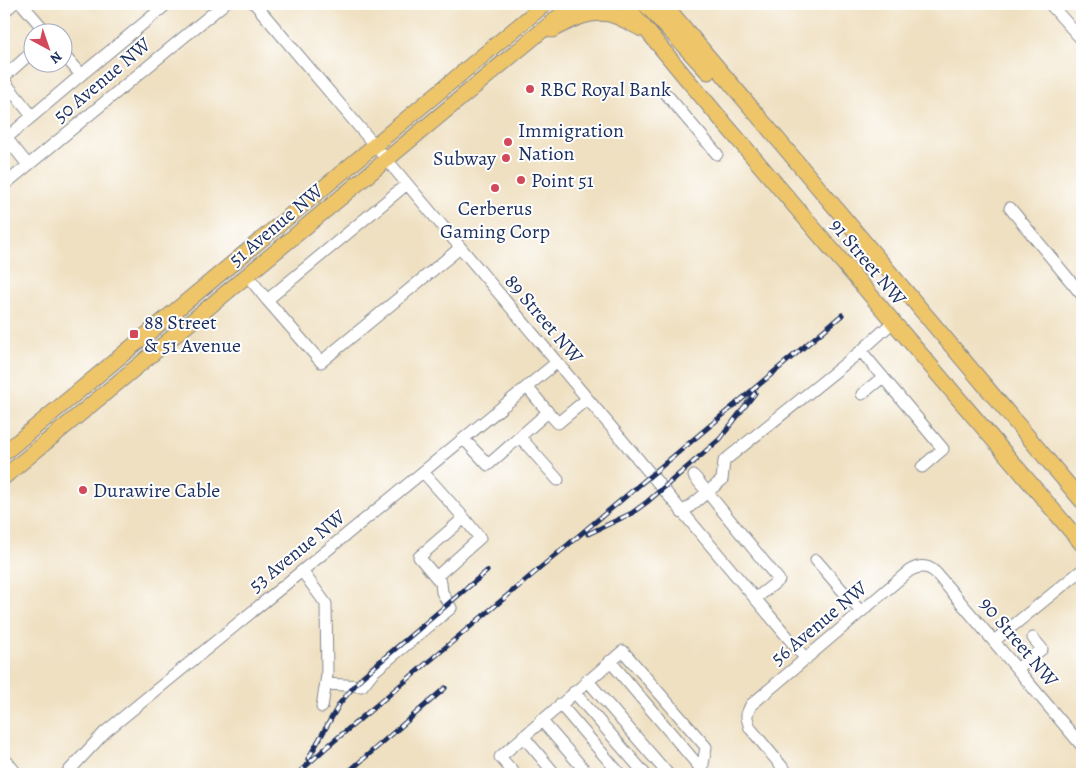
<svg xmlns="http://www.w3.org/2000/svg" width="1086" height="778" viewBox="0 0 1086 778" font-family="Alegreya,serif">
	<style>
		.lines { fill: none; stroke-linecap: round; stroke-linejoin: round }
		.minor-casing { stroke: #858890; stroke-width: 13 }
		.major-casing { stroke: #858890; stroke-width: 17 }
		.minor { stroke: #fff; stroke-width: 11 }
		.major { stroke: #eec569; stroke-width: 15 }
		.rail-casing { stroke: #1b2f5e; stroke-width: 5 }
		.rail { stroke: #fff; stroke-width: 3; stroke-dasharray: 9; stroke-linecap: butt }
		.poi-dot { fill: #d1495b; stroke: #fff; stroke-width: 2 }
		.labels { text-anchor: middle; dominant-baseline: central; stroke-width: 4; stroke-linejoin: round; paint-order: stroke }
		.street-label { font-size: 20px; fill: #1b2f5e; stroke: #fff }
		.poi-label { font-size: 20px; fill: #1b2f5e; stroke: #fff; text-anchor: start }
	</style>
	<rect width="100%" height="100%" fill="#fff"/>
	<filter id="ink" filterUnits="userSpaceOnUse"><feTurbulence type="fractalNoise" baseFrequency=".02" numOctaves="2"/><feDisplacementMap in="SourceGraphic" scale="10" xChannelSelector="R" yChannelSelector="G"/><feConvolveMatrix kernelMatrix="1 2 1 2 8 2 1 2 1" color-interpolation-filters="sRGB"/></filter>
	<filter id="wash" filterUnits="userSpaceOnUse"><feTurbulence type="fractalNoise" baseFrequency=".0096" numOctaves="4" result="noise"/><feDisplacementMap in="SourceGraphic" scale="20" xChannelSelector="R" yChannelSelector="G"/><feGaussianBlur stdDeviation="1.12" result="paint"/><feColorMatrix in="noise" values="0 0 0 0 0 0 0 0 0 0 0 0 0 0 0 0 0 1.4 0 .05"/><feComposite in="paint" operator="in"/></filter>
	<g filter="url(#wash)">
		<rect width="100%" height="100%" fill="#efe0c1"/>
	</g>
	<g filter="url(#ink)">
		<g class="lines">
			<g class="minor-casing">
				<path id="minor" d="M22,4L46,32
					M255,4C440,221 621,441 806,659
					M1050,4L1082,40
					M4,12L13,4
					M62,53L81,75L167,4
					M4,77L32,52
					M4,81L32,116
					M667,95L717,154
					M4,135L28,165
					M4,140L81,75
					M407,184L267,300L321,362L460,248
					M4,185L224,4
					M1010,208L1082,295
					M247,275L267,300
					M893,322L861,351L943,449L922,467
					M862,394L883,377
					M548,412L558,423L587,399
					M520,437L558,480
					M464,439L488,465L548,412L527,387
					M694,476L779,580L755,599
					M682,513L722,480L724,461L861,351
					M816,560L861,612
					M302,571L326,604L327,675L322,707
					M436,577L480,538L464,518
					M994,641L1082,570
					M610,661L702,770
					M1017,669L1042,649L1033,638
					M587,680L668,774
					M326,684L362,686L373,672L451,608L442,592L441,583L419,557L464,518L423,472
					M574,692L645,774
					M560,704L620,774
					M541,720L588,774
					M523,736L555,774
					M4,758L17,774
					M66,774L105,732L556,363
					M515,774L500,757L623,651L706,747L702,770
					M788,774L750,728L747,718V714L751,705L909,571C919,565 928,565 936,573L1082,746"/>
			</g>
			<g class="major-casing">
				<path id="major" d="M625,4L686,78L1082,544
					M645,4L708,72
					M664,4L1082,501
					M552,30C569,21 589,10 609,14C621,17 631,24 642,29
					M4,453L545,4
					M4,477L574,4"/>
			</g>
			<use href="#minor" class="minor"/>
			<use href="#major" class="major"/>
			<g class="rail-casing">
				<path id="rail" d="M588,534L632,513L647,502L720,439L755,393
					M308,759L340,703L362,677L487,571
					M297,774L328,746L842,315
					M346,774L445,688"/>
			</g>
			<use href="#rail" class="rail"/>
		</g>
	</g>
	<g class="poi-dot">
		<circle cx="530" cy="89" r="5"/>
		<circle cx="508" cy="142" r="5"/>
		<circle cx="506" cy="158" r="5"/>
		<circle cx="521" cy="180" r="5"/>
		<circle cx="495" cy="188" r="5"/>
		<rect x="129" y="329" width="10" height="10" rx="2.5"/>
		<circle cx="83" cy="490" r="5"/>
	</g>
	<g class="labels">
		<g class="street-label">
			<text transform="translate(102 80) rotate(-40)">50 Avenue NW</text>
			<text transform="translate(276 225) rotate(-40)">51 Avenue NW</text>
			<text transform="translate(868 262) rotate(50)">91 Street NW</text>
			<text transform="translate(544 319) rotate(50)">89 Street NW</text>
			<text transform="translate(297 551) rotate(-39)">53 Avenue NW</text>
			<text transform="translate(819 623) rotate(-40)">56 Avenue NW</text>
			<text transform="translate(1019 642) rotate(50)">90 Street NW</text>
		</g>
		<g class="poi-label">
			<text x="540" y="89">RBC Royal Bank</text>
			<text x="518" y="130">Immigration<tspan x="518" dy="23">Nation</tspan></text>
			<text x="496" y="158" text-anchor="end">Subway</text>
			<text x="531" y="180">Point 51</text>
			<text x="495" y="208" text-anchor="middle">Cerberus<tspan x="495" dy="23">Gaming Corp</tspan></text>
			<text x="144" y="322">88 Street<tspan x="144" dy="23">&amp; 51 Avenue</tspan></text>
			<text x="93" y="490">Durawire Cable</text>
		</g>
	</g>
	<rect width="1086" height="778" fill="none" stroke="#fff" stroke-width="20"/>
	<g transform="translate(48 48) rotate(140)"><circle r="24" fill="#ffffff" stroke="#a4acbf"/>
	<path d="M0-4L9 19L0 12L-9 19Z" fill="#d1495b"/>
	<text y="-8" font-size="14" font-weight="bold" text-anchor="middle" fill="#1b2f5e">N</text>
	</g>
</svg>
